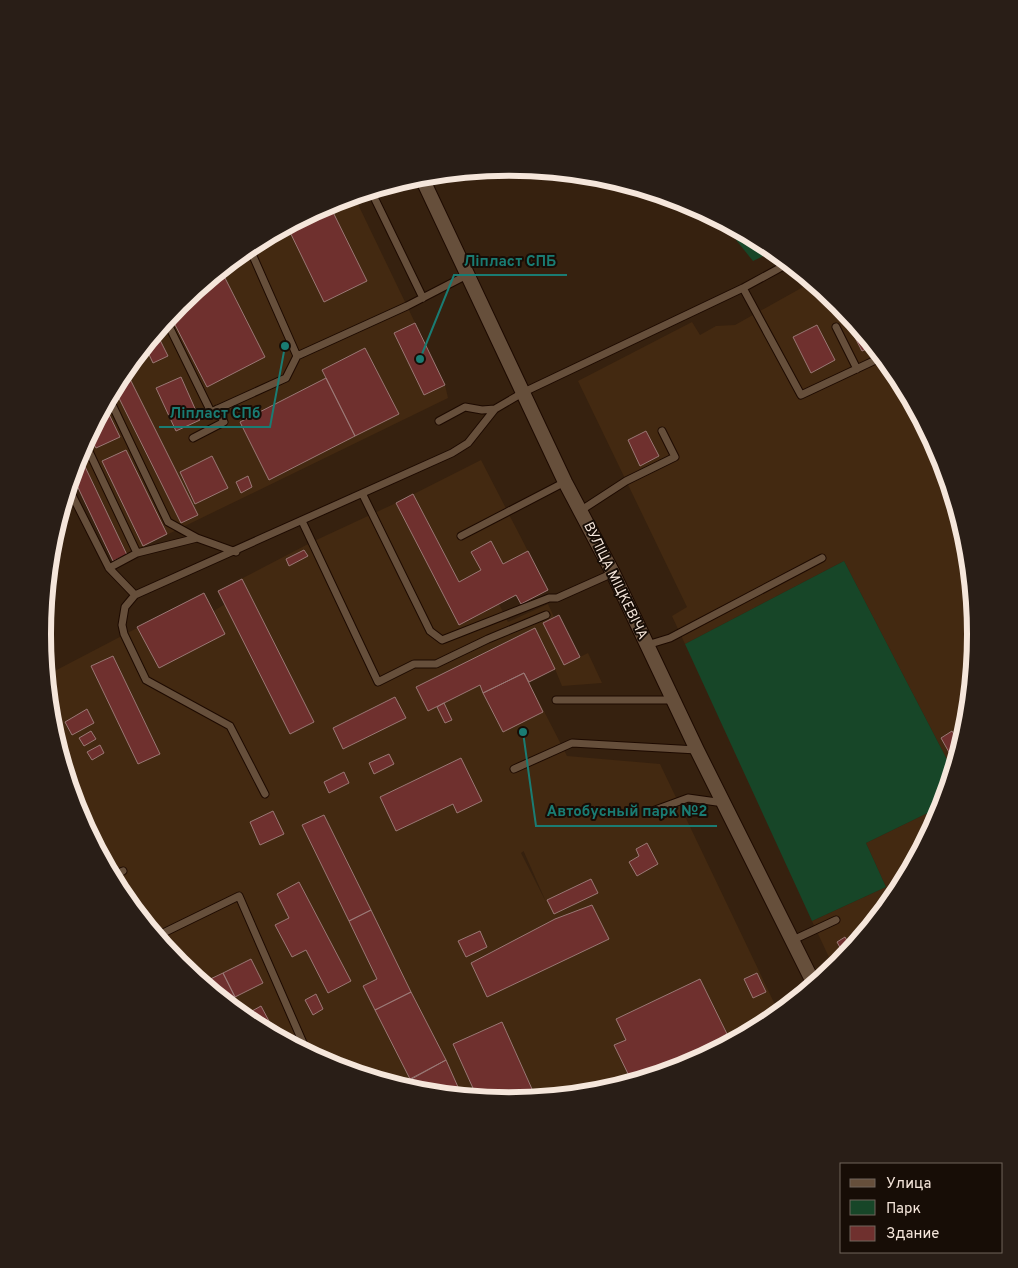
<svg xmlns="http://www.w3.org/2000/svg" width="1018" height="1268" viewBox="0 0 1018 1268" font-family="Overpass,sans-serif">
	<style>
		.built { fill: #432911; fill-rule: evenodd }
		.green { fill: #174628 }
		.building { fill: #6f302e; stroke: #9a7875 }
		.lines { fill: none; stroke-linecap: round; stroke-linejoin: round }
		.lane-casing { stroke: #1d0a00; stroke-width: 9 }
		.street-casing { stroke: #1d0a00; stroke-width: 16 }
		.lane { stroke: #664f3b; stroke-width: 7 }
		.street { stroke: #664f3b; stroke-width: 14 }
		.labels { text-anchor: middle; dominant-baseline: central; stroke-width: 4; stroke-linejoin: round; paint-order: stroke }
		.street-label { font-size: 14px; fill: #f5e6db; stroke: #170d06 }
		.rim { fill: none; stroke: #f5e6db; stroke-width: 6 }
		.leader { fill: none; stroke: #1a7c73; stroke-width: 2 }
		.callout-dot { fill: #1a7c73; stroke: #170d06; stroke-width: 2 }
		.callout-label { font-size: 15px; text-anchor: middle; font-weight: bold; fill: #1a7c73; stroke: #170d06; stroke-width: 4; stroke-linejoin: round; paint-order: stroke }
	</style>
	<rect width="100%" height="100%" fill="#36210f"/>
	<path class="built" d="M354,196L445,385L448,398L113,561L72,475L78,455L121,375L179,304L250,246L331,203Z
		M812,282L839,304L897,375L940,456L967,543L975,634L966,725L953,771L844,561L685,644L672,616L687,607L578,381L692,322L700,335L716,326L735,325Z
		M481,460L548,590L521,604L516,595L499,604L508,622L548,604L554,617L559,615L580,657L588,653L602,683L562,686L555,669L529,682L567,756L660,764L779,1013L768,1022L687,1065L600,1092L509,1100L418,1091L330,1065L250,1022L179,964L121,893L78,812L51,725L47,675L204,593L214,611L225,604L218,591L312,542L396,503ZM524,851V852L547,904L521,853Z
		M942,806L897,893L834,968L812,921L886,887L866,843Z"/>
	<path class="green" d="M720,220L768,246L774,251L753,261Z
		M844,561L953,771L942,806L866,843L886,887L812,921L685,644Z"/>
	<path class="building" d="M329,204L367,281L324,302L287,226Z
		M225,278L265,357L207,387L170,315L190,296Z
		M842,308L873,346L862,351L840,309Z
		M415,323L445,385L424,395L394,333Z
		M817,325L835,360L811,373L793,337Z
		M156,332L168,356L153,363L145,346Z
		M365,348L399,414L355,436L322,370Z
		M125,369L198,515L181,523L114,388Z
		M181,377L200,420L176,431L156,388Z
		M326,378L355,436L269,480L240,422Z
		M105,406L120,437L96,448L89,435Z
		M646,431L659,456L640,466L628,440Z
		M126,450L167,534L143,546L102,461Z
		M79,454L127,555L113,561L72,475Z
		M212,456L228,488L195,504L180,472Z
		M248,476L252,487L241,493L236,482Z
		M413,494L459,582L481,570L471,552L491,541L503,564L528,551L548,590L521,604L516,595L459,625L396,503Z
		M304,550L308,556L289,566L286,559Z
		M242,579L314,722L290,734L218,591Z
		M204,593L225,634L159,668L137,627Z
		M559,615L580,657L564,665L543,623Z
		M535,628L555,669L529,682L524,673L483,693L480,685L428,711L416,687Z
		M113,656L160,754L138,764L91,666Z
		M524,673L543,712L503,732L483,693Z
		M395,697L406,718L343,749L333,728Z
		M444,703L452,720L445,723L437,707Z
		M87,709L94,723L72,735L65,722Z
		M91,731L96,739L84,746L79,738Z
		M952,731L960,745L959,749L950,754L941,738Z
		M100,745L104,753L92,760L87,752Z
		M389,754L394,764L374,774L369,763Z
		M461,758L482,801L457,813L453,804L396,831L380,797Z
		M344,772L349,783L329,793L324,782Z
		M273,811L284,834L260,845L250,822Z
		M324,815L371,910L349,921L302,825Z
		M647,843L658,864L637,876L629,862L639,856L636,849Z
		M591,879L598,893L554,914L547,900Z
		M299,882L351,981L328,993L306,950L292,957L275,925L289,918L277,894Z
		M592,905L609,939L487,997L471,963L555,919Z
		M371,910L411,992L375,1010L363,986L377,979L349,921Z
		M480,931L487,947L466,957L458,941Z
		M168,937L175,950L170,953L160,941Z
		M845,937L850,946L842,951L837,942Z
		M251,959L263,983L235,997L223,973Z
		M223,973L235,997L225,1001L202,983Z
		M757,973L766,992L753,998L744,979Z
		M700,979L730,1040L750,1032L687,1065L632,1082L614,1045L626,1040L616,1019Z
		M411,992L446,1060L410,1079L375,1010Z
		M316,994L323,1009L313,1015L305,1000Z
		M261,1006L277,1036L243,1016Z
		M774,1011L776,1015L766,1023L763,1017Z
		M502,1022L536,1098L509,1100L477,1097L453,1044Z
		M446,1060L462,1096L418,1091L399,1086Z"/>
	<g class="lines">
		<g class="lane-casing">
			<path id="lane" d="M371,191L423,298
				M743,288L801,395L882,357
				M166,320L211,412L286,378L297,356L249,247
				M836,327L857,369
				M297,356L407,306L467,275
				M109,398L168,522L197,538L236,552
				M439,421L465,407L482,410L495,409
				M193,438L224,422L217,409
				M85,443L137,553L197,538
				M68,487L109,568L137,553
				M363,495L430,631L442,640L549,598H557L613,573
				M580,511L626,481L675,457L662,431
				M302,521L378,682L414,664H436L488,639L546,615
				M461,536L565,482
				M109,568L135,595
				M647,645L670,638L822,558
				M556,700H675
				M514,769L572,743L697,750
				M265,794L230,726L146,680L124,634L122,625L125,607L135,595L452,453L468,443L495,409L524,392L743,288L789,263
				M647,813L688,798L724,803
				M112,876L123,871
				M157,936L239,896L307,1052
				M854,937L856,942
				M793,940L836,920"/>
		</g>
		<g class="street-casing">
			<path id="street" d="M421,176L565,482L613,573L697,750L814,984"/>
		</g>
		<use href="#lane" class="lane"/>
		<use href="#street" class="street"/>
	</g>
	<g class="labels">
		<g class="street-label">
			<text transform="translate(615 581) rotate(64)">ВУЛІЦА МІЦКЕВІЧА</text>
		</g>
	</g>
	<path d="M0 0H1018V1268H0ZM51 634a458 458 0 1 1 916 0a458 458 0 1 1-916 0Z" fill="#291e17" fill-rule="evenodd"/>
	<path class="rim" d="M51 634a458 458 0 1 1 916 0a458 458 0 1 1-916 0Z"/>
	<path class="leader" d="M420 359L454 275H567M285 346L270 427H159M523 732L536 826H717"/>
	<g class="callout-dot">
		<circle cx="420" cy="359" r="5"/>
		<circle cx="285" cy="346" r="5"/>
		<circle cx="523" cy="732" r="5"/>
	</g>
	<g class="callout-label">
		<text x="510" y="266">Ліпласт СПБ</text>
		<text x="215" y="418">Ліпласт СПб</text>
		<text x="627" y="816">Автобусный парк №2</text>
	</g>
	<rect x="840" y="1163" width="162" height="90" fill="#170d06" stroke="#70645b"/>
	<rect x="850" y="1179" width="25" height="8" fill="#664f3b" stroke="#70645b"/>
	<text x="886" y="1188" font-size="15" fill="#f5e6db">Улица</text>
	<rect x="850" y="1200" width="25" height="15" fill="#174628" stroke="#70645b"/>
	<text x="886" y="1213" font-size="15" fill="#f5e6db">Парк</text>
	<rect x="850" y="1226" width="25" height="15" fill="#6f302e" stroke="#70645b"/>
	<text x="886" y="1238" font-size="15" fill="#f5e6db">Здание</text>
</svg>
